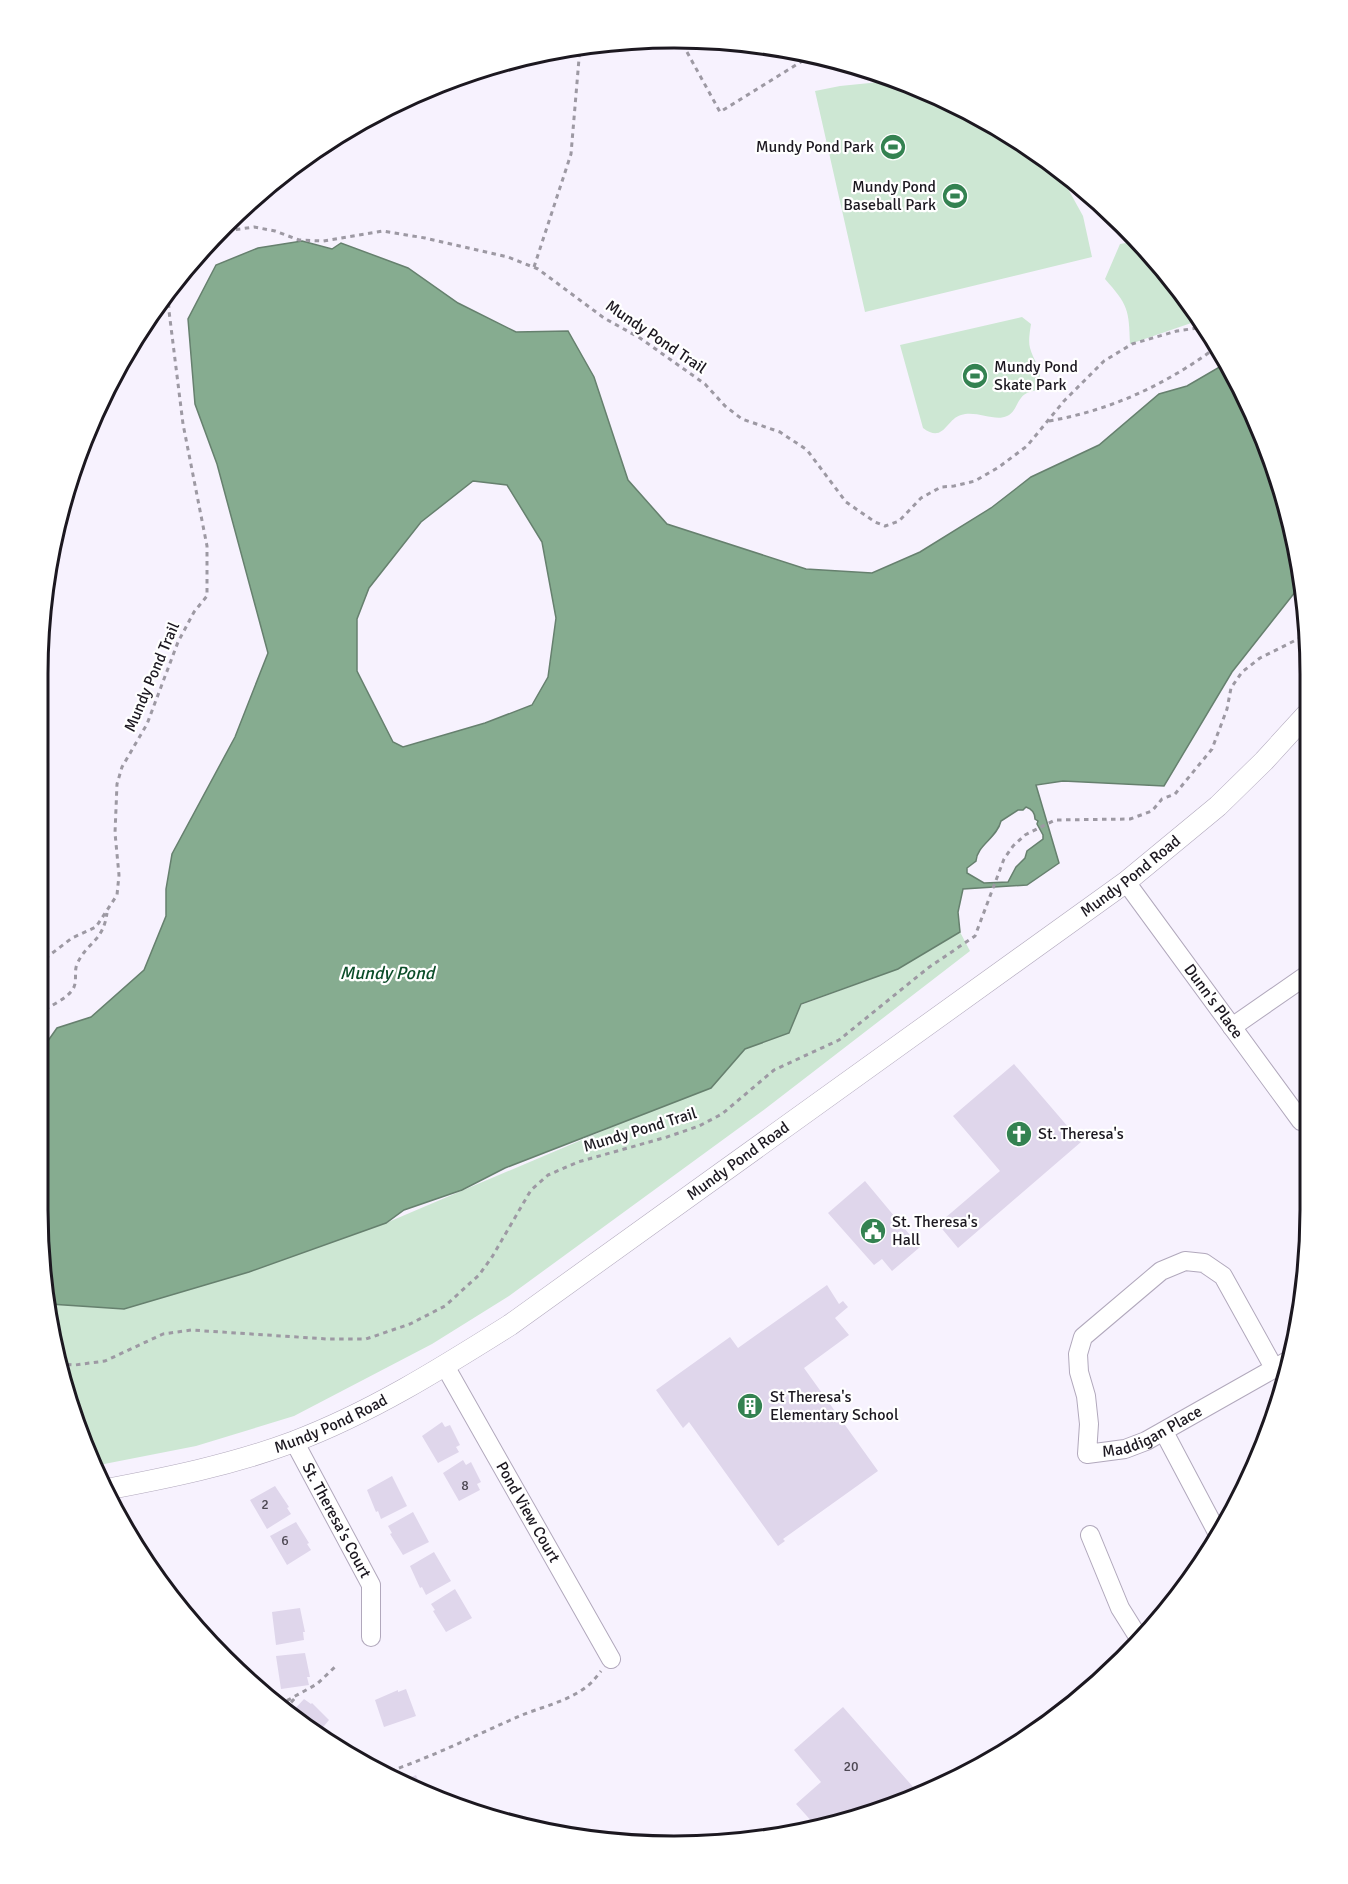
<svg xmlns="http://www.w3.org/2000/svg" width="1348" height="1884" viewBox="0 0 1348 1884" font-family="Signika,sans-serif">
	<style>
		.green { fill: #cde7d3 }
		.water { fill: #86ac90; stroke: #66806e; stroke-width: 1.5; fill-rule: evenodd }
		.building { fill: #dfd6eb }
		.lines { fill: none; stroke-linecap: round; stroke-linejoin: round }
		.minor-casing { stroke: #b1a8bc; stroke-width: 20 }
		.tertiary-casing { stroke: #b1a8bc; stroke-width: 22 }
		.path { stroke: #9d99a3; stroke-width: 3; stroke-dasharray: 4.5 4.5; stroke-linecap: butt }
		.minor { stroke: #fff; stroke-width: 18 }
		.tertiary { stroke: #fff; stroke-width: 21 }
		.labels { text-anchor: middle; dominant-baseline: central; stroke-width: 4.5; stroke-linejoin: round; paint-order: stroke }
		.number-label { font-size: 14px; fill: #4d4853 }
		.poi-label { font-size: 16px; fill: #1c1820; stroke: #fff; text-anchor: start }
		.street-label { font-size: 16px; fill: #1c1820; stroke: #fff }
		.water-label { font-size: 18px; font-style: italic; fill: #0b4d29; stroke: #fff }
		.rim { fill: none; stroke: #1c1820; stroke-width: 3 }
	</style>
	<rect width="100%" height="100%" fill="#f7f2fe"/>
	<path class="green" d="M890,81L902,83L956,103L1049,161L1061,176L1083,216L1092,257L865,312L815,91L840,86Z
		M1138,241L1153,255L1200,320L1130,344C1129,309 1128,305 1105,279L1120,244Z
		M1022,317L1031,324C1030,331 1028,341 1030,348C1035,366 1045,369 1037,390C1032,391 1024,393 1021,398C1016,404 1015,413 1007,416C995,422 976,410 961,415C946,419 944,444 923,428L900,345Z
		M960,932L970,951L765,1109L509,1296L432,1344L294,1416L196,1446L94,1466L59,1375L50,1304L133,1306L386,1223L652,1110L711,1088L745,1049L789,1033L801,1005L898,969Z"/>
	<path class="water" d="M302,241L332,249L341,243L408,268L458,303L516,332L568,331L594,377L628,480L667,524L806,569L872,573L920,552L991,508L1031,477L1099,445L1159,394L1187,386L1228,362L1262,430L1303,582L1232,672L1164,786L1063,781L1036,785L1059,863L1027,885L963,889L958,912L960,932L898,969L801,1004L789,1033L745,1049L711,1088L505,1168L462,1190L404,1210L386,1223L249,1272L124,1309L50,1304L38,1210V1055L57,1028L91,1017L144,970L166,916V889L172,854L235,737L268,653L217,464L195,404L188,319L216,265L258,248ZM473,481L507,485L542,542L556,618L548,677L532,705L485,723L403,747L393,742L357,671V619L369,588L421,522ZM1026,807C1032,809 1035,813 1035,819L1038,821L1037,824L1043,835V839L1027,851L1025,858L1016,867L1008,882L984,883L967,873V868L976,861C977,845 997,838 1001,821L1018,810H1023Z"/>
	<path class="building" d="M1014,1064L1081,1142L958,1248L938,1224L1000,1171L953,1116Z
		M865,1181L920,1247L892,1271L882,1259L874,1265L828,1213Z
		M827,1285L839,1304L843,1301L848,1307L835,1318L849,1335L804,1368L878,1471L783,1539L785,1541L778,1546L689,1422L683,1428L656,1390L730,1337L738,1348Z
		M442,1422L445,1427L450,1425L460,1445L456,1447L459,1452L438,1463L422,1436Z
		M463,1460L466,1465L471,1462L481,1482L477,1484L480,1490L459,1501L443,1473Z
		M392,1476L407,1506L381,1519L378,1511L376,1512L367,1490Z
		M275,1486L289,1507L287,1508L291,1514L267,1529L250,1500Z
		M413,1512L429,1542L403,1555L390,1534L392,1533L388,1526Z
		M296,1522L309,1543L307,1544L311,1550L287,1565L270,1536Z
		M434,1552L451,1581L426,1595L422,1587L420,1588L410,1566Z
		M455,1589L472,1618L446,1632L433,1611L435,1610L431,1604Z
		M300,1608L305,1632H303L304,1640L276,1645L272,1612Z
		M305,1653L310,1677H307L309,1685L281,1689L276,1656Z
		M406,1689L416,1716L384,1727L375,1700L398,1690V1692Z
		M304,1699L311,1704L312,1703L329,1720L319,1732L291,1713Z
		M843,1707L921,1796L815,1825L796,1804L821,1782L794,1750Z
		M416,1775L423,1793L398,1783Z"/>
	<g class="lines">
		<g class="minor-casing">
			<g id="minor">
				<path id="s1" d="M1126,882L1301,1121"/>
				<path d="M1232,1027L1307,975"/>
				<path id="s2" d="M445,1366L611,1659"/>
				<path id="s3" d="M1274,1368L1223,1276L1204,1263L1185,1261L1161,1271L1083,1337L1078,1354L1079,1372L1086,1396L1089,1424L1087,1454L1125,1449L1146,1441L1291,1359"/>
				<path d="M1164,1432L1218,1534"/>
				<path id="s4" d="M294,1441L371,1585V1637"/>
				<path d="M1090,1535L1120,1608L1140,1640"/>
			</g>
		</g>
		<g class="tertiary-casing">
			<g id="tertiary">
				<path id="s5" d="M103,1490C167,1478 231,1465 293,1442C370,1413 440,1369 510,1325L1126,882L1218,806L1264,761L1306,715"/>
			</g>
		</g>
		<path class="path" d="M675,40L682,43L720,112L812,55
			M218,232L254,227L275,231L299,240L323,241L383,231L425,238L508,257L538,269L604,318L640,338L705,384L725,406L742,419L780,432L807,450L846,502L875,522L885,526L899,521L921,498L941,487L954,486L975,481L999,467L1027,446L1064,401L1104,361L1132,344L1177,331L1204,327
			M534,267L571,154L580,47
			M1049,421C1112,410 1167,384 1218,346
			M38,964L72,938L96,927L117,895L119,875L115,833L117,784L122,767L147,724L178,642L194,612L207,596V546L183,424L169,311L168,292
			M38,1015C47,1006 68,1000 74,987C77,980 74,971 77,964C87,942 103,942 107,913
			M58,1364L75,1365L105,1361L163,1334L191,1330L327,1339H366L410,1324L445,1306L479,1275L492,1257L531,1190L548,1175L578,1162L667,1137L699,1126L722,1114L774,1070L839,1040L928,968L975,936L1004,859L1013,846L1025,835L1055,820L1130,819L1152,811L1162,799L1175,794L1212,749L1227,709L1231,688L1242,672L1260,658L1302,637L1305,633
			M279,1705L317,1684L336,1666
			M285,1709L296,1697
			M382,1774C430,1758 476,1735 522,1715C542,1707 564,1702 582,1690C590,1685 595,1679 601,1671"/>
		<use href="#minor" class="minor"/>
		<use href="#tertiary" class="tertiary"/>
	</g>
	<defs>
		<g id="stadium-disc" transform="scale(1.35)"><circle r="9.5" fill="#348251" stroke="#fff"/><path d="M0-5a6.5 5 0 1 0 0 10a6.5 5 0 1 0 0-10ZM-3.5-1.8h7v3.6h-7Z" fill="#fff"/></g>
		<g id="church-disc" transform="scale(1.35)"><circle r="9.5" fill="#348251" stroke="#fff"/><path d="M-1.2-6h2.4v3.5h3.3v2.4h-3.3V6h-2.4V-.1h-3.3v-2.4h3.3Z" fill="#fff"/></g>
		<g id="civic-disc" transform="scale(1.35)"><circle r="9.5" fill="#348251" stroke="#fff"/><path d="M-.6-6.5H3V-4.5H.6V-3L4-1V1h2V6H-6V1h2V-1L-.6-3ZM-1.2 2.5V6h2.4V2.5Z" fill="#fff"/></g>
		<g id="building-disc" transform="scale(1.35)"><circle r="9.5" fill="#348251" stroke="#fff"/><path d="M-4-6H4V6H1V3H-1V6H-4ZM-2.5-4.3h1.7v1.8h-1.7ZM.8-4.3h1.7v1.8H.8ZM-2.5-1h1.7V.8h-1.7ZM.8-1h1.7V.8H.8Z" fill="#fff"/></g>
	</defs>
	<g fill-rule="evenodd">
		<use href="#stadium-disc" x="893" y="147"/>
		<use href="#stadium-disc" x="955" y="196"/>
		<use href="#stadium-disc" x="975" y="376"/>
		<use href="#church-disc" x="1019" y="1134"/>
		<use href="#civic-disc" x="873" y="1231"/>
		<use href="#building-disc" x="750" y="1406"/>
	</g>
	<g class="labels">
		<g class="number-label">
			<text x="465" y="1485">8</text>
			<text x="265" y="1504">2</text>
			<text x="285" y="1540">6</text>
			<text x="851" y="1766">20</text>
		</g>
		<g class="poi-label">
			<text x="874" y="147" text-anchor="end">Mundy Pond Park</text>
			<text x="936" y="187" text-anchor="end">Mundy Pond<tspan x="936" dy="18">Baseball Park</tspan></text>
			<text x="994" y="367">Mundy Pond<tspan x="994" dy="18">Skate Park</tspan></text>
			<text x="1038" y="1134">St. Theresa's</text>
			<text x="892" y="1222">St. Theresa's<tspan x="892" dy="18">Hall</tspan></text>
			<text x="770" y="1397">St Theresa's<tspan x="770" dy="18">Elementary School</tspan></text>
		</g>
		<g class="street-label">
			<text transform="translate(656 337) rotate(34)">Mundy Pond Trail</text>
			<text transform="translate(152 677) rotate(-67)">Mundy Pond Trail</text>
			<text stroke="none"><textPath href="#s5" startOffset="1209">Mundy Pond Road</textPath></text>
			<text stroke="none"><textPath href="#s1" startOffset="148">Dunn's Place</textPath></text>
			<text transform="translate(640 1130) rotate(-17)">Mundy Pond Trail</text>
			<text stroke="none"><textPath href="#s5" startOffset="724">Mundy Pond Road</textPath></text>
			<text stroke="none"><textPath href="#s5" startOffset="238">Mundy Pond Road</textPath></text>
			<text stroke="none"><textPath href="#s3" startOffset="464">Maddigan Place</textPath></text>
			<text stroke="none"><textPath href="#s2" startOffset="168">Pond View Court</textPath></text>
			<text stroke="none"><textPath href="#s4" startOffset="90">St. Theresa's Court</textPath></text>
		</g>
		<g class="water-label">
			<text x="387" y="973">Mundy Pond</text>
		</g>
	</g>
	<path d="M0 0H1348V1884H0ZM674 48H674A626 626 0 0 1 1300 674V1210A626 626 0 0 1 674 1836H674A626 626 0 0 1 48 1210V674A626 626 0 0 1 674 48Z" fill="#fff" fill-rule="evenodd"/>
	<path class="rim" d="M674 48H674A626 626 0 0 1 1300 674V1210A626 626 0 0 1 674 1836H674A626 626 0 0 1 48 1210V674A626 626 0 0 1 674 48Z"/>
</svg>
